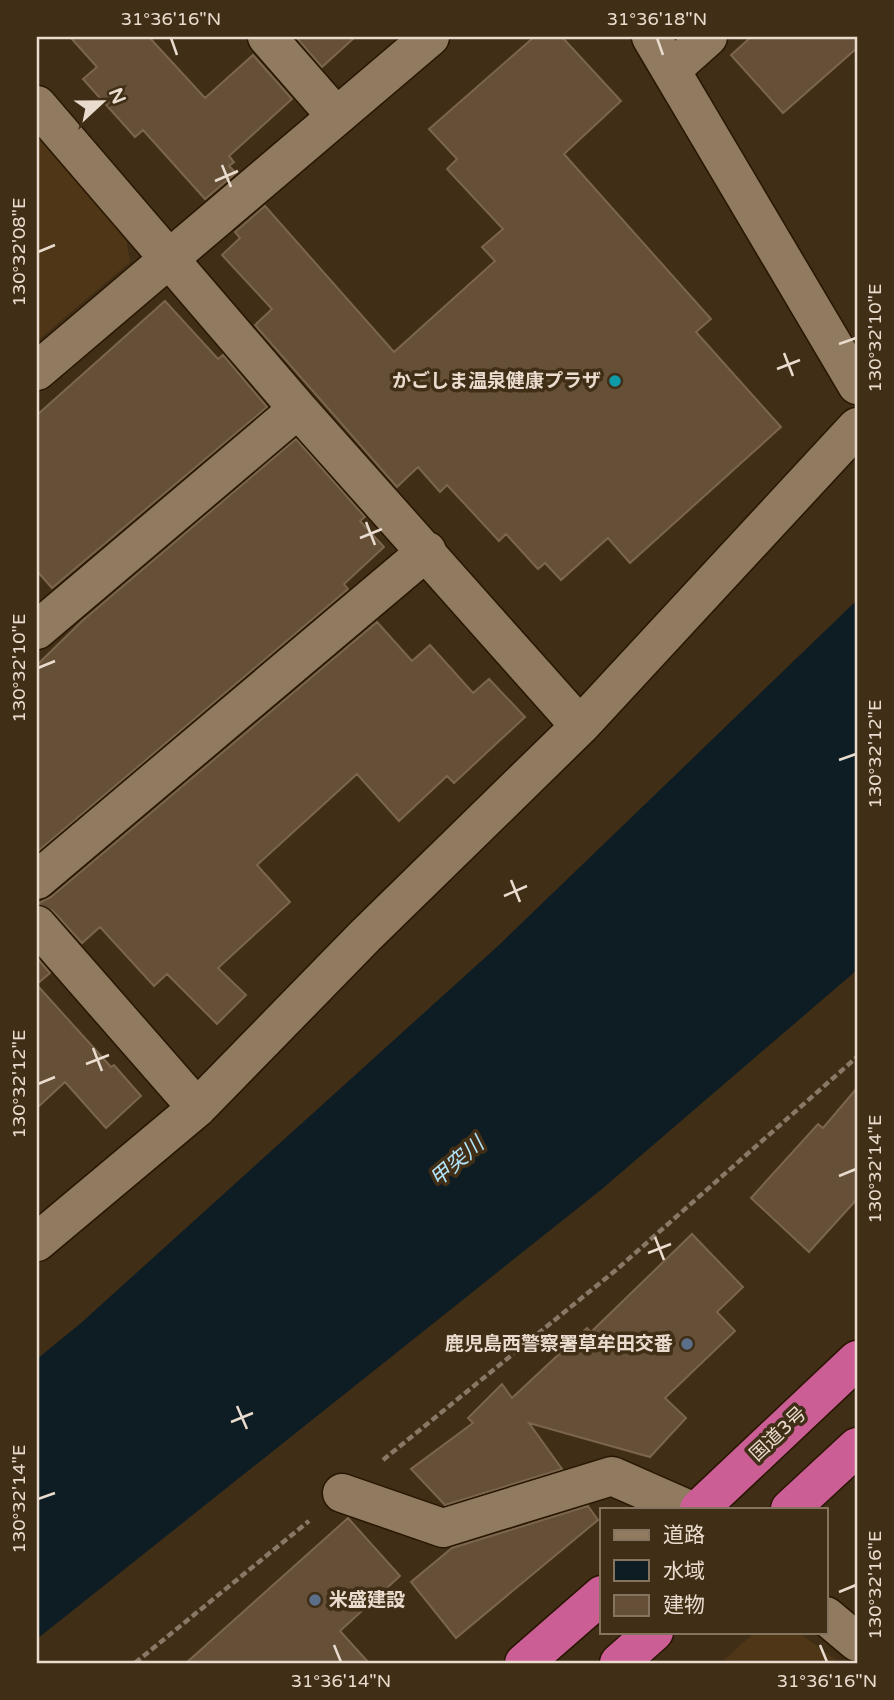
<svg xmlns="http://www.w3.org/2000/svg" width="894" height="1700" viewBox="0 0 894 1700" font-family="'Varela Round','Noto Sans JP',sans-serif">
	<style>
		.built { fill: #4e3617 }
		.water { fill: #0e1d23 }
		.building { fill: #655037; stroke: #7b654c; stroke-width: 2 }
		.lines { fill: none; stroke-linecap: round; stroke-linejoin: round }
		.minor-casing { stroke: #281600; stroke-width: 41 }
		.highway-casing { stroke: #281600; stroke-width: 41 }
		.path { stroke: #897865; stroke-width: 4.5; stroke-dasharray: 7 3.5; stroke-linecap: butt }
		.minor { stroke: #907a60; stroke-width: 38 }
		.highway { stroke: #cc5e96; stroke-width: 38 }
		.ticks { fill: none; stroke: #e9dcce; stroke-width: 2.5 }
		.culture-dot { fill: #0f9aa8; stroke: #412e16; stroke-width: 2.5 }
		.service-dot { fill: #5c6f8a; stroke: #412e16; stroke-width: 2.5 }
		.labels { text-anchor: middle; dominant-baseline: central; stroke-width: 7; stroke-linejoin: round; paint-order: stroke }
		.poi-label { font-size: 19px; font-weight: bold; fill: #e9dcce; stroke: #412e16; text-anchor: end }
		.street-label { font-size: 19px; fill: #e9dcce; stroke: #412e16 }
		.water-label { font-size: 21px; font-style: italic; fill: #b1e4fa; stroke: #412e16 }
		.neatline { fill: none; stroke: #e9dcce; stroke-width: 2.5 }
		.ticks-label { font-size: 18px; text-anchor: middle; fill: #e9dcce }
	</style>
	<rect width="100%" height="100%" fill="#412e16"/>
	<path class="built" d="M37,137L126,239L130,262L37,341Z
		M755,1632H798L840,1663H721Z"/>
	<path class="water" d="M857,600V970L602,1189L37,1639V1359L81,1323L499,945Z"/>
	<path class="building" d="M70,37H149L205,98L253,55L292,99L229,156L234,162L229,166L236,173L205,199L143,130L135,137L83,79L97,67Z
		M296,37H355L322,67Z
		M534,37H562L621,101L564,154L711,319L696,332L781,427L630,563L608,538L561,580L545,563L538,569L506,534L499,541L447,485L440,492L418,467L397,487L255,325L272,309L222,255L240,238L235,232L265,206L394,352L495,261L482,247L503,229L447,169L457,159L429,129Z
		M751,37H857V48L783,113L731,55Z
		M165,301L218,359L223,355L267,407L52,588L37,571V415Z
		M296,439L365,517L360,521L384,547L344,584L348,589L37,852V665L82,621Z
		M377,622L412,661L430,645L473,693L489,679L525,717L454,783L447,776L399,821L357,774L257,865L290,902L218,968L246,995L217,1024L167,974L154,986L100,927L82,943L53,911L37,904L51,897Z
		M37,958L50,973L37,984Z
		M37,985L111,1067L114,1065L141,1096L106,1128L65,1082L37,1108Z
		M857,1088V1199L809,1252L751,1198L818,1124L823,1128Z
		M692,1234L743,1287L717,1312L735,1331L665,1398L686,1418L650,1457L529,1423L562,1469L445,1505L411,1469L473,1423L468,1418L502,1384L512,1398L587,1328L591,1332Z
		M588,1506L598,1520L456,1638L411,1582L452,1548Z
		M348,1518L400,1576L340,1631L369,1663H186Z"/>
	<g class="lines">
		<g class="minor-casing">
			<path id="minor" d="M267,37L336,116
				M651,37L857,385
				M671,70L708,37
				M37,105L298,409L580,726
				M37,371L430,37
				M37,630L298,409
				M37,880L427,551
				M37,925L197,1108
				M37,1242L197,1108L365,936L580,726L857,427
				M342,1493L443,1528L612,1476L687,1509
				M826,1616L857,1642"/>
		</g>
		<g class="highway-casing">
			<path id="highway" d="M699,1509L857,1360
				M790,1509L857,1447
				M524,1663L602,1595
				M619,1663L654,1632"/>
		</g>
		<path class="path" d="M383,1460L616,1270L857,1057
			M135,1663L309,1521"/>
		<use href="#minor" class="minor"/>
		<use href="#highway" class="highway"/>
	</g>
	<path class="ticks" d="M171,38L177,55M657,38L663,55M222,165L231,187M215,181L238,171M38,252L55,245M839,344L856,338M784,353L793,376M777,369L800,360M366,522L375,545M360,538L382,529M38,668L55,661M839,760L856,754M511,880L520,902M504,896L527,886M93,1048L102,1071M86,1064L109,1055M38,1084L55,1077M839,1176L856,1169M655,1237L664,1260M648,1253L671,1244M237,1406L247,1429M231,1422L253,1413M38,1499L55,1493M839,1592L856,1585M334,1645L341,1662M820,1645L827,1662"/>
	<circle class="culture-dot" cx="615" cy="381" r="7"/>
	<g class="service-dot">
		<circle cx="687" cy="1344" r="7"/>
		<circle cx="315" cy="1600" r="7"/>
	</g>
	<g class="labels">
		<g class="poi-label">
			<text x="601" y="381">かごしま温泉健康プラザ</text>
			<text x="673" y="1344">鹿児島西警察署草牟田交番</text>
			<text x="329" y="1600" text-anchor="start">米盛建設</text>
		</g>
		<g class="street-label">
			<text transform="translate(778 1434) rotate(-43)">国道3号</text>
		</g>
		<g class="water-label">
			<text transform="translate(457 1162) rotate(-41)">甲突川</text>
		</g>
	</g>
	<rect width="894" height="1700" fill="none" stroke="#412e16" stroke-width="77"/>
	<rect x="600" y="1508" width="228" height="126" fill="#412e16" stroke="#847460" stroke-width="2"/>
	<rect x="614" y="1530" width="35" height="10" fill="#907a60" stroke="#847460" stroke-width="2"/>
	<text x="663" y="1542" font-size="21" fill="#e9dcce">道路</text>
	<rect x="614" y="1560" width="35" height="21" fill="#0e1d23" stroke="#847460" stroke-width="2"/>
	<text x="663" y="1578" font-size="21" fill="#e9dcce">水域</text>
	<rect x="614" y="1595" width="35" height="21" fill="#655037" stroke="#847460" stroke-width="2"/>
	<text x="663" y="1612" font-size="21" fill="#e9dcce">建物</text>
	<g transform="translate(102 102) rotate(68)" stroke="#412e16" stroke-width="5" paint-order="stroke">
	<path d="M0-5L12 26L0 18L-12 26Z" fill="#e9dcce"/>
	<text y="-10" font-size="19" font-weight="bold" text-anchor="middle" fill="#e9dcce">N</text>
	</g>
	<rect x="38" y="38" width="818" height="1624" class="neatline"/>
	<g class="ticks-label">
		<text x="171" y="25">31°36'16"N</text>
		<text x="657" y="25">31°36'18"N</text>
		<text transform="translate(19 252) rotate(-90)" y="6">130°32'08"E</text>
		<text transform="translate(875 338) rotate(-90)" y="6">130°32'10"E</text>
		<text transform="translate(19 668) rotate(-90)" y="6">130°32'10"E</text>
		<text transform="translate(875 754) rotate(-90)" y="6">130°32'12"E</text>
		<text transform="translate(19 1084) rotate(-90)" y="6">130°32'12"E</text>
		<text transform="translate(875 1169) rotate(-90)" y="6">130°32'14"E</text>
		<text transform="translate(19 1499) rotate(-90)" y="6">130°32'14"E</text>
		<text transform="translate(875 1585) rotate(-90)" y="6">130°32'16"E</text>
		<text x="341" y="1687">31°36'14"N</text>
		<text x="827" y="1687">31°36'16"N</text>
	</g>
</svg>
